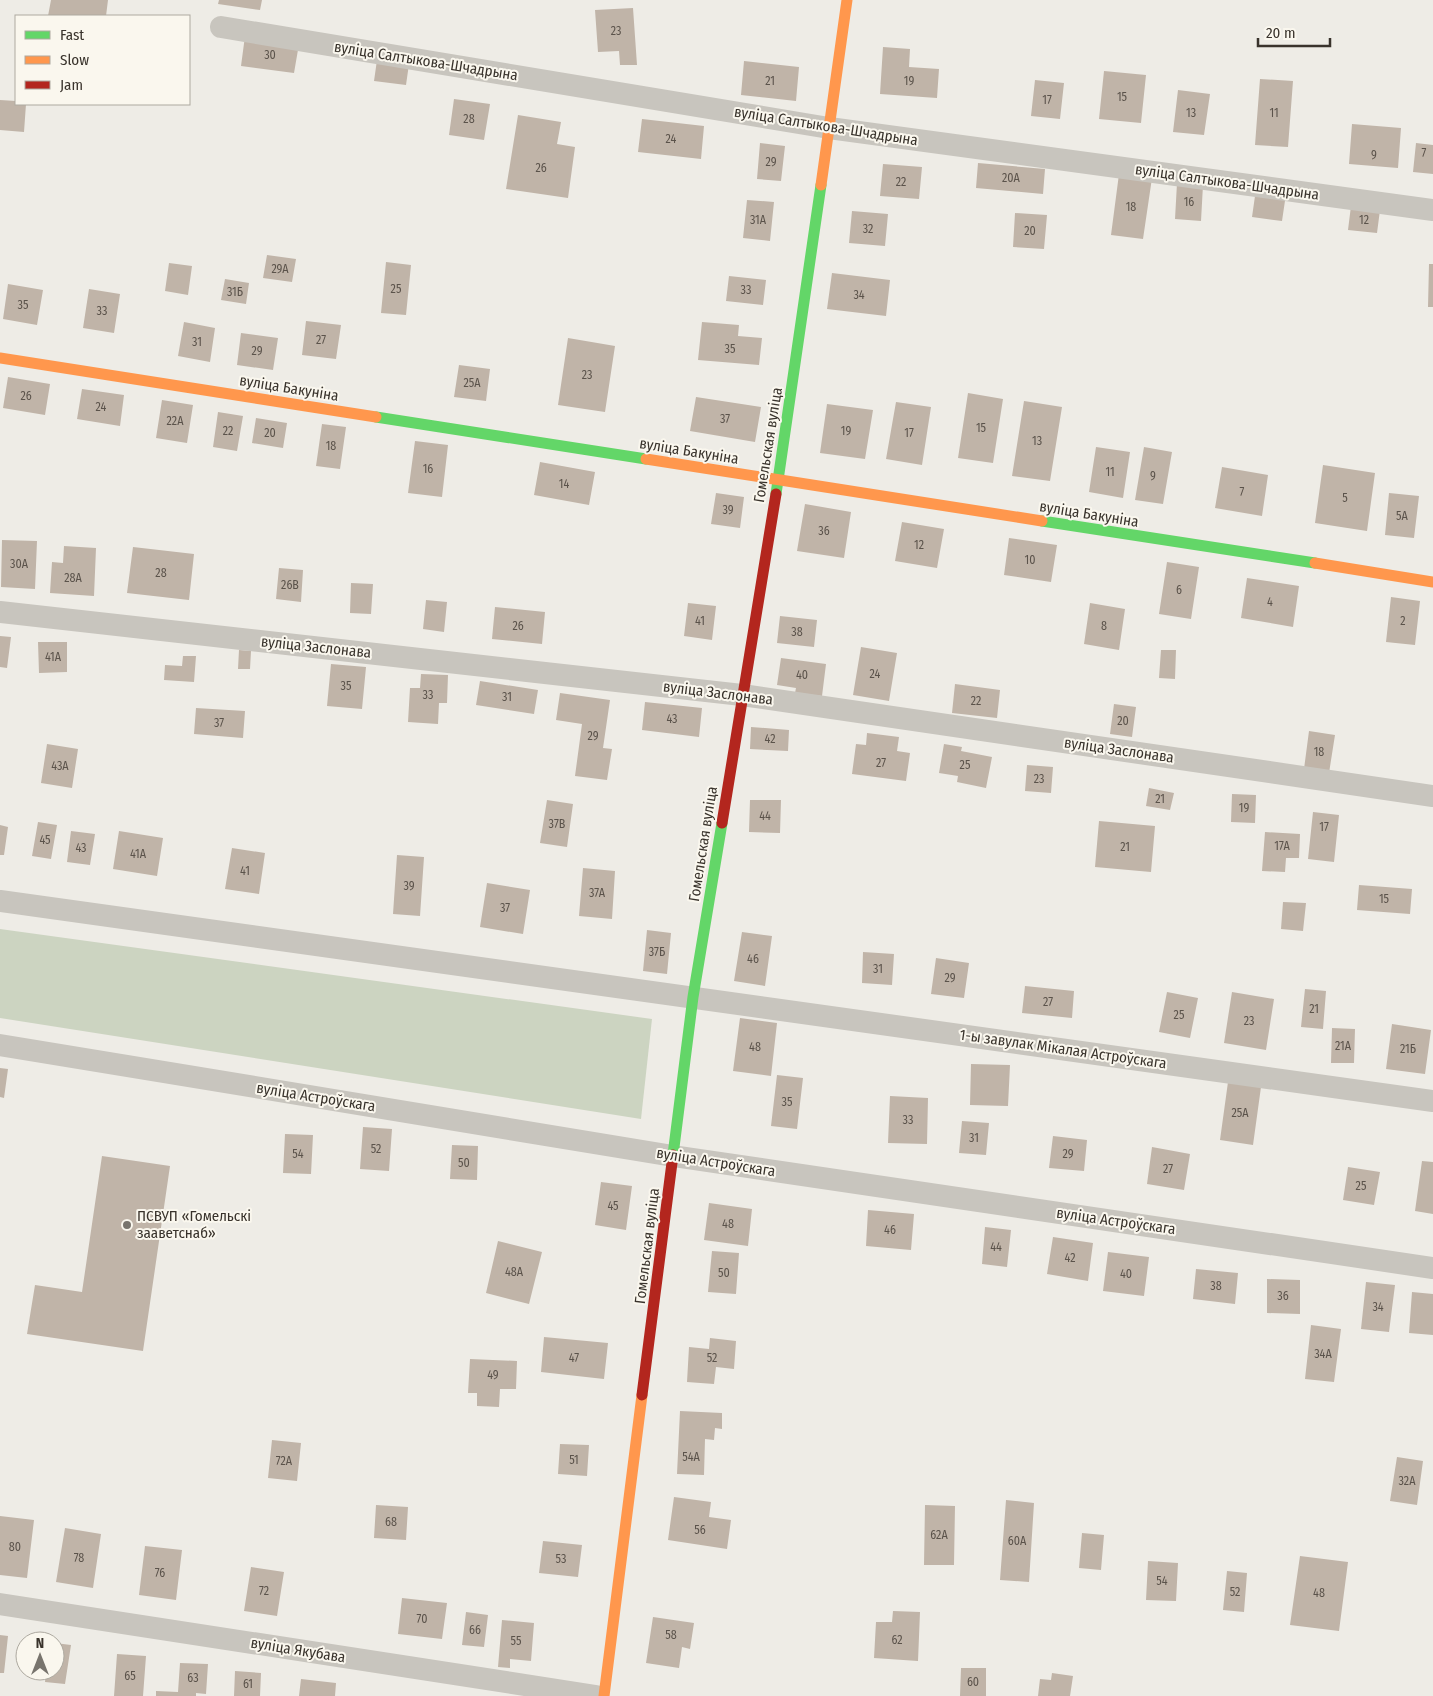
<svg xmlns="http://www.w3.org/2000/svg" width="1433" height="1696" viewBox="0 0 1433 1696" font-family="'Fira Sans Condensed',sans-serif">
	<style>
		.green { fill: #ccd4c1 }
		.building { fill: #c0b4a8 }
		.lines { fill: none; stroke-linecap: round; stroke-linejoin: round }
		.street { stroke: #c8c5be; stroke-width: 22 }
		.fast { stroke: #63d668; stroke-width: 11 }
		.slow { stroke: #ff974d; stroke-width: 11 }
		.jam { stroke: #b3261e; stroke-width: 11 }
		.poi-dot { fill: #78746d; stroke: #faf7ee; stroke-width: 2 }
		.labels { text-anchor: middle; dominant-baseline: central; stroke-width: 4; stroke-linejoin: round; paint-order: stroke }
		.number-label { font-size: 12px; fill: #5b534b }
		.street-label { font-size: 15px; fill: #39332c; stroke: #faf7ee }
		.poi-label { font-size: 15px; fill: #39332c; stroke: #faf7ee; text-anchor: start }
	</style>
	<rect width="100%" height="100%" fill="#eeece6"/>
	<path class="green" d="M0,929L652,1019L641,1119L0,1018Z"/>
	<path class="building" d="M51,0H108L106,16H48Z
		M219,0H262L260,10L218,4Z
		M633,8L637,65H620L619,51L598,52L595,10Z
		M245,36L299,44L294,73L241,66Z
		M883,47L910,49L909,67L939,69L937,98L880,94Z
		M377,60L409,64L406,85L374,81Z
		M744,61L799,67L796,101L741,95Z
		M1104,71L1146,75L1141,123L1099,119Z
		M1260,79L1293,81L1288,147L1255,145Z
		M1035,80L1064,83L1060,119L1031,116Z
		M1178,90L1210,94L1204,135L1173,132Z
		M454,99L490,104L484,140L449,135Z
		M0,100L16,101V104H26L24,132L0,130Z
		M518,115L561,122L557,144L575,147L568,198L506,189Z
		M642,119L704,126L701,159L638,152Z
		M1352,124L1401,128L1398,168L1349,164Z
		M760,143L785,146L781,181L757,179Z
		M1416,143L1433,145V174L1413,172Z
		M978,163L1045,169L1043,194L976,188Z
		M883,164L922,167L919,199L880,196Z
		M1119,174L1152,178L1143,239L1111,235Z
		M1177,183L1203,185L1201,221L1175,219Z
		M1256,189L1286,194L1282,221L1252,217Z
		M747,200L774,202L770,241L743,238Z
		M1351,206L1380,210L1377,233L1348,230Z
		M852,211L888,214L885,246L849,243Z
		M1015,213L1047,215L1044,249L1013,247Z
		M267,255L296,259L292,282L263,278Z
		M386,262L411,265L406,315L381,313Z
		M169,263L192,266L188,295L165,291Z
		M1429,264H1433V307H1428Z
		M832,273L890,280L886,316L827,309Z
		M729,276L766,280L763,305L726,301Z
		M225,279L249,283L246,304L221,300Z
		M8,284L43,290L37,325L3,319Z
		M89,289L120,294L114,333L83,328Z
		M306,321L341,325L336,359L302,355Z
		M184,322L215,328L210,362L178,356Z
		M702,322L739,325L738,336L762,338L759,365L698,360Z
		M241,333L278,338L273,370L237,365Z
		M568,338L615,346L605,412L558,405Z
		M459,365L490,369L486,401L454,397Z
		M8,377L50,384L45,415L3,408Z
		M82,389L124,395L120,426L77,419Z
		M968,393L1003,399L993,463L958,458Z
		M696,397L761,407L755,442L690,431Z
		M162,400L193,405L187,443L156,438Z
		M1024,401L1062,407L1050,481L1012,476Z
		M896,402L931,407L922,465L886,459Z
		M827,404L873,410L865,459L820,453Z
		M218,412L243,416L237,451L213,447Z
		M256,418L287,423L283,448L252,443Z
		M322,424L346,427L340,469L316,466Z
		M415,441L448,445L442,497L408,493Z
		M1096,447L1130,452L1123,498L1089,492Z
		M1144,447L1172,452L1163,504L1135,500Z
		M540,462L595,472L589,505L534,495Z
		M1323,465L1375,473L1367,531L1315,523Z
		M1222,467L1268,475L1262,516L1215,508Z
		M716,493L744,497L740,528L711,524Z
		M1389,493L1419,496L1414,538L1385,535Z
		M805,504L851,512L844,558L797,551Z
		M902,522L944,529L937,568L895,561Z
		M1009,538L1057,545L1051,582L1004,575Z
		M2,540L37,541L35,589L1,587Z
		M64,546L96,548L94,596L50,593L52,562L63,563Z
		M133,547L194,554L189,600L127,593Z
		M1167,562L1199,567L1191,619L1159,614Z
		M279,568L303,570L301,602L276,599Z
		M1247,578L1299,586L1293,627L1241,618Z
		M351,583L373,584L371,614L350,613Z
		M1391,597L1420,601L1415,645L1386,642Z
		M426,600L447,602L444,632L423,629Z
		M688,603L716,606L712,640L684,636Z
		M1090,603L1125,609L1119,650L1084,644Z
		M495,607L545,612L542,644L492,639Z
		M780,616L817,620L814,647L777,643Z
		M0,636L11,637L7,668L0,667Z
		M38,642H67V672L39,673Z
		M861,647L897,653L889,701L853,695Z
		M239,650L251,651L250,669H238Z
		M1161,650H1176L1175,679L1159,678Z
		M183,656H196L194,682L164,680L165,665L182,666Z
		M781,658L826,664L822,696L795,693L796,688L777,685Z
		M331,664L366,667L362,709L327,706Z
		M421,674L448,675L447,703H439L438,724L408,722L410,688H420Z
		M480,681L538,690L534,714L476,705Z
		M955,684L1000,690L997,718L952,713Z
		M560,693L610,700L603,748L612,749L607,780L575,776L582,724L556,720Z
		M645,702L702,708L699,737L642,730Z
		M1114,704L1136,707L1132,737L1110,734Z
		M196,708L245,711L243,738L194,734Z
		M751,727L789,730L788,751L750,749Z
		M1309,731L1335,735L1329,773L1304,769Z
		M867,733L899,737L897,751L910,753L906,781L852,774L856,744L866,745Z
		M47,744L78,749L72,788L41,783Z
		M944,744L962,747L961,751L992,757L986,788L957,782L958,776L939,773Z
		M1027,765L1053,767L1051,793L1025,791Z
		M1149,788L1174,793L1170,810L1146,806Z
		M1232,794L1256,795L1255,823L1231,822Z
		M547,800L573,804L567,847L540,843Z
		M750,800H781L780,833L749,832Z
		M1313,812L1339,815L1334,862L1308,859Z
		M1099,821L1155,826L1151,872L1095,867Z
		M38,822L57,825L51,859L32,856Z
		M0,825L8,827L4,855H0Z
		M71,831L95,834L90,865L67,862Z
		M119,831L163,838L157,876L113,869Z
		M1265,832L1300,834L1299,858H1286L1285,872L1262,871Z
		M232,848L265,853L259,894L225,889Z
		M397,855L424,857L420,916L393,914Z
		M583,868L615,871L612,919L579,916Z
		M487,883L530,890L523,934L480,927Z
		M1359,885L1412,889L1410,914L1357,910Z
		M1283,902L1306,903L1303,931L1281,929Z
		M647,930L671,933L667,974L643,971Z
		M742,932L772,936L765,986L734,981Z
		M863,952L894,954L892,985L862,983Z
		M936,958L969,963L964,998L931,994Z
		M1025,986L1074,991L1072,1018L1022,1013Z
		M1305,989L1326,991L1323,1029L1301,1027Z
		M1167,992L1198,998L1190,1038L1159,1032Z
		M1232,992L1274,999L1266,1050L1224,1043Z
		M740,1018L777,1023L771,1076L733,1071Z
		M1392,1024L1431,1030L1425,1074L1386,1069Z
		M1332,1028L1355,1029L1354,1063H1331Z
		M971,1064L1010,1065L1008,1106L970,1105Z
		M0,1068L8,1069L4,1098L0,1097Z
		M777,1075L803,1078L797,1129L771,1126Z
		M1228,1082L1261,1087L1253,1145L1220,1140Z
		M890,1096L928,1098L927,1144L888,1143Z
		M962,1121L989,1123L986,1155L959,1153Z
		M363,1127L392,1129L389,1171L360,1169Z
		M285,1134L313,1135L311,1174L283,1173Z
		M1053,1136L1087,1140L1084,1171L1049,1168Z
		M452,1145L478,1146L477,1180L450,1179Z
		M1152,1147L1190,1154L1184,1190L1147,1184Z
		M102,1156L170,1166L143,1351L27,1334L35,1285L82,1292Z
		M1422,1161L1433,1162V1214L1415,1211Z
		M1348,1167L1380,1172L1374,1205L1343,1200Z
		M601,1182L632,1186L626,1230L595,1225Z
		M709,1203L752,1209L748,1246L704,1240Z
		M868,1210L914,1214L911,1250L866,1246Z
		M985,1227L1011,1230L1007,1267L982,1264Z
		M1053,1237L1093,1243L1088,1281L1047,1274Z
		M498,1241L542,1252L529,1304L486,1293Z
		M712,1251L739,1253L736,1294L708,1292Z
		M1108,1252L1149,1257L1144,1296L1103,1291Z
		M1196,1269L1238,1273L1235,1304L1193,1299Z
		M1267,1279L1300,1280V1314L1267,1313Z
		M1366,1282L1395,1285L1389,1332L1361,1329Z
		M1412,1292L1433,1294V1335L1409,1333Z
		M1311,1325L1341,1329L1334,1382L1305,1379Z
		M544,1337L608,1343L604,1379L541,1372Z
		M710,1338L736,1341L734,1369L716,1367L714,1384L687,1382L689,1347L709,1349Z
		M470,1359L517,1361L516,1389H500L499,1407L477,1406V1393H468Z
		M680,1411L722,1413V1429L715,1428L714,1440L705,1439L704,1475L677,1474Z
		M272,1440L301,1443L297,1481L268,1478Z
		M560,1444L589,1445L587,1476L558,1474Z
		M1397,1457L1423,1461L1417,1505L1390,1501Z
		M674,1497L711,1502L709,1517L731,1520L727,1549L668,1540Z
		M1006,1500L1034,1503L1029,1582L1000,1580Z
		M376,1505L408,1507L406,1540L374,1538Z
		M925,1505L955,1506L954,1565H924Z
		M0,1516L34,1520L27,1578L0,1575Z
		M65,1528L101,1534L93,1588L56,1582Z
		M1082,1533L1104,1535L1101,1570L1079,1568Z
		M543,1541L582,1545L578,1577L539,1573Z
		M145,1546L182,1550L176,1600L139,1595Z
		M1300,1556L1348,1562L1339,1631L1290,1625Z
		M1148,1561L1178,1563L1176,1601L1146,1600Z
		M251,1567L284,1572L277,1616L244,1611Z
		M1227,1571L1247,1573L1244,1612L1223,1610Z
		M402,1598L447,1603L442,1639L398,1634Z
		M893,1611L920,1612L918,1661L874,1658L876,1622H892Z
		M466,1612L488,1615L484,1647L462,1645Z
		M653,1617L694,1623L690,1649L682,1647L679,1668L646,1663Z
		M502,1620L534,1623L531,1661L510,1659V1668L498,1667Z
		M0,1635L8,1636L4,1673H0Z
		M55,1643L71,1645L65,1684L45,1682L46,1671H55Z
		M117,1654L146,1656L143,1696H114Z
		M180,1663L208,1664L206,1694L196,1693V1696H156V1691L178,1692Z
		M961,1668H986V1696H960Z
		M235,1671L261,1673L260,1696H234Z
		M1052,1673L1073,1676L1070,1696H1038L1040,1679L1051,1680Z
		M301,1679L336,1683L335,1696H299Z"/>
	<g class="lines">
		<path class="street" d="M221,27L829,128L1433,210
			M0,612L742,695L1433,796
			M0,901L1433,1101
			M0,1045L673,1156L1433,1268
			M0,1604L596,1696"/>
		<path class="fast" d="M376,417L646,459
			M776,494L821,185
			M1042,521L1315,563
			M673,1155L693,997L722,823"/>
		<path class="slow" d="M821,185L847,0
			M0,358L376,417
			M646,459L1042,521
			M1315,563L1433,582
			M604,1696L642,1395"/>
		<path class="jam" d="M722,823L776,494
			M642,1395L673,1155"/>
	</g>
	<circle class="poi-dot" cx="127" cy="1225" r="5"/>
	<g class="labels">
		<g class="number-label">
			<text x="616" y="31">23</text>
			<text x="270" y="55">30</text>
			<text x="770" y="81">21</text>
			<text x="909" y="81">19</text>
			<text x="1122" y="97">15</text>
			<text x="1047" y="100">17</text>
			<text x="1191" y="113">13</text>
			<text x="1274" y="113">11</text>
			<text x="469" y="119">28</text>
			<text x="671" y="139">24</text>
			<text x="1424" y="153">7</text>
			<text x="1374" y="155">9</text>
			<text x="771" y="162">29</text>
			<text x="541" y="168">26</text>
			<text x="1011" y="178">20А</text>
			<text x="901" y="182">22</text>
			<text x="1189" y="202">16</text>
			<text x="1131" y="207">18</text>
			<text x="758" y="220">31А</text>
			<text x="1364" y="220">12</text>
			<text x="868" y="229">32</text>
			<text x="1030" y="231">20</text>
			<text x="280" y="269">29А</text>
			<text x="396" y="289">25</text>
			<text x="746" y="290">33</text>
			<text x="235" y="292">31Б</text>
			<text x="859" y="295">34</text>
			<text x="23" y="305">35</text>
			<text x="102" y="311">33</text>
			<text x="321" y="340">27</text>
			<text x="197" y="342">31</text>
			<text x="730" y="349">35</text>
			<text x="257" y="351">29</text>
			<text x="587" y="375">23</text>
			<text x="472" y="383">25А</text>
			<text x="26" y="396">26</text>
			<text x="101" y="407">24</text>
			<text x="725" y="419">37</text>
			<text x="175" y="421">22А</text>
			<text x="981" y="428">15</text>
			<text x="228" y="431">22</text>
			<text x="846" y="431">19</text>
			<text x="270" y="433">20</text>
			<text x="909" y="433">17</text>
			<text x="1037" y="441">13</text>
			<text x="331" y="446">18</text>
			<text x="428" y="469">16</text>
			<text x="1110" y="472">11</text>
			<text x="1153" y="476">9</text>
			<text x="564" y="484">14</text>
			<text x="1242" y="492">7</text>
			<text x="1345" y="498">5</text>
			<text x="728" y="510">39</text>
			<text x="1402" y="516">5А</text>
			<text x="824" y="531">36</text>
			<text x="919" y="545">12</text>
			<text x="1030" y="560">10</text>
			<text x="19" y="564">30А</text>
			<text x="161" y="573">28</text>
			<text x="73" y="578">28А</text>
			<text x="290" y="585">26В</text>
			<text x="1179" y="590">6</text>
			<text x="1270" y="602">4</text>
			<text x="700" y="621">41</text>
			<text x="1403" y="621">2</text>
			<text x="518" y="626">26</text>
			<text x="1104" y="626">8</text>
			<text x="797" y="632">38</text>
			<text x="53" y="657">41А</text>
			<text x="875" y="674">24</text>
			<text x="802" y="675">40</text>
			<text x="346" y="686">35</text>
			<text x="428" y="695">33</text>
			<text x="507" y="697">31</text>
			<text x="976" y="701">22</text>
			<text x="672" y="719">43</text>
			<text x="1123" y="721">20</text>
			<text x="219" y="723">37</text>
			<text x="593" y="736">29</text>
			<text x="770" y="739">42</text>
			<text x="1319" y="752">18</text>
			<text x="881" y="763">27</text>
			<text x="965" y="765">25</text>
			<text x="60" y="766">43А</text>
			<text x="1039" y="779">23</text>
			<text x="1160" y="799">21</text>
			<text x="1244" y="808">19</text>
			<text x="765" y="816">44</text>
			<text x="557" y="824">37В</text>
			<text x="1324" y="827">17</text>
			<text x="45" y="840">45</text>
			<text x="1282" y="846">17А</text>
			<text x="1125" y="847">21</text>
			<text x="81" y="848">43</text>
			<text x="138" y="854">41А</text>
			<text x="245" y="871">41</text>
			<text x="409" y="886">39</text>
			<text x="597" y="893">37А</text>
			<text x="1384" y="899">15</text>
			<text x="505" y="908">37</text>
			<text x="657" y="952">37Б</text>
			<text x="753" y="959">46</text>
			<text x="878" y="969">31</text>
			<text x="950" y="978">29</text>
			<text x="1048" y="1002">27</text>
			<text x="1314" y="1009">21</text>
			<text x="1179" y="1015">25</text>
			<text x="1249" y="1021">23</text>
			<text x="1343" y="1046">21А</text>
			<text x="755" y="1047">48</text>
			<text x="1408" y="1049">21Б</text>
			<text x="787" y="1102">35</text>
			<text x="1240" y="1113">25А</text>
			<text x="908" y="1120">33</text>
			<text x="974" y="1138">31</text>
			<text x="376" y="1149">52</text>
			<text x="298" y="1154">54</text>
			<text x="1068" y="1154">29</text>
			<text x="464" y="1163">50</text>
			<text x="1168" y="1169">27</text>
			<text x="1361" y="1186">25</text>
			<text x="613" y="1206">45</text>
			<text x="728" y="1224">48</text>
			<text x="890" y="1230">46</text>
			<text x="996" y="1247">44</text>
			<text x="1070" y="1258">42</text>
			<text x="514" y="1272">48А</text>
			<text x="724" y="1273">50</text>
			<text x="1126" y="1274">40</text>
			<text x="1216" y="1286">38</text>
			<text x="1283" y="1296">36</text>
			<text x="1378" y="1307">34</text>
			<text x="1323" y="1354">34А</text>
			<text x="574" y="1358">47</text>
			<text x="712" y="1358">52</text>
			<text x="493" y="1375">49</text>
			<text x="691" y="1457">54А</text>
			<text x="574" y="1460">51</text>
			<text x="284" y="1461">72А</text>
			<text x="1407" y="1481">32А</text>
			<text x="391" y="1522">68</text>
			<text x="700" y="1530">56</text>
			<text x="939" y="1535">62А</text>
			<text x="1017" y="1541">60А</text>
			<text x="15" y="1547">80</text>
			<text x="79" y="1558">78</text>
			<text x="561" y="1559">53</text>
			<text x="160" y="1573">76</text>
			<text x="1162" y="1581">54</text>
			<text x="264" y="1591">72</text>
			<text x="1235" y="1592">52</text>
			<text x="1319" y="1593">48</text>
			<text x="422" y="1619">70</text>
			<text x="475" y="1630">66</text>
			<text x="671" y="1635">58</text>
			<text x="897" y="1640">62</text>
			<text x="516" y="1641">55</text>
			<text x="130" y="1676">65</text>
			<text x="193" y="1678">63</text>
			<text x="973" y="1682">60</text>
			<text x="248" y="1684">61</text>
		</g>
		<g class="street-label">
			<text transform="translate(426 61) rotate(9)">вуліца Салтыкова-Шчадрына</text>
			<text transform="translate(826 126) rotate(9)">вуліца Салтыкова-Шчадрына</text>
			<text transform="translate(1227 182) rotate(8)">вуліца Салтыкова-Шчадрына</text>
			<text transform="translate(289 388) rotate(9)">вуліца Бакуніна</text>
			<text transform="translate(768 445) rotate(-81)">Гомельская вуліца</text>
			<text transform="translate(689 451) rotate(9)">вуліца Бакуніна</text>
			<text transform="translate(1089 514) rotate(9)">вуліца Бакуніна</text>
			<text transform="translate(316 647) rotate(6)">вуліца Заслонава</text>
			<text transform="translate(718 693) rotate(7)">вуліца Заслонава</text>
			<text transform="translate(1119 750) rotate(8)">вуліца Заслонава</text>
			<text transform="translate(703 844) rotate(-81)">Гомельская вуліца</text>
			<text transform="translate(1063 1049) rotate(8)">1-ы завулак Мікалая Астроўскага</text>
			<text transform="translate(316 1097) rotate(9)">вуліца Астроўскага</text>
			<text transform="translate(716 1162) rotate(9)">вуліца Астроўскага</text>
			<text transform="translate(1116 1221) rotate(8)">вуліца Астроўскага</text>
			<text transform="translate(647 1246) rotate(-83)">Гомельская вуліца</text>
			<text transform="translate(298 1650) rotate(9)">вуліца Якубава</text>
		</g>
		<g class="poi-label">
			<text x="137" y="1216">ПСВУП «Гомельскі<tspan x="137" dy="17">зааветснаб»</tspan></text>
		</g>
	</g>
	<rect x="15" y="15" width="175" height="90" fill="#faf7ee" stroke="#ada9a0"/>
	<rect x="25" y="31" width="25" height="8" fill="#63d668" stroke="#ada9a0"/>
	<text x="60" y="40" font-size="15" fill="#39332c">Fast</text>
	<rect x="25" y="56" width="25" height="8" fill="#ff974d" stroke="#ada9a0"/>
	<text x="60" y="65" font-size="15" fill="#39332c">Slow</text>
	<rect x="25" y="81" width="25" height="8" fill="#b3261e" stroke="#ada9a0"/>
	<text x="60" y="90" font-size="15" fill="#39332c">Jam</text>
	<g transform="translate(40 1656)"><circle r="24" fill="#faf7ee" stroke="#ada9a0"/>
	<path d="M0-4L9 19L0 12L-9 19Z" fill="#78746d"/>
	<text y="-8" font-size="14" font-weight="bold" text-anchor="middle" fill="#39332c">N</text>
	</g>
	<path d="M1258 38v8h72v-8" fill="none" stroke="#39332c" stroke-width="2.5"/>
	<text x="1266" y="38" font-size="15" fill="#39332c" stroke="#faf7ee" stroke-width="4" paint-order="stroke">20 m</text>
</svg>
